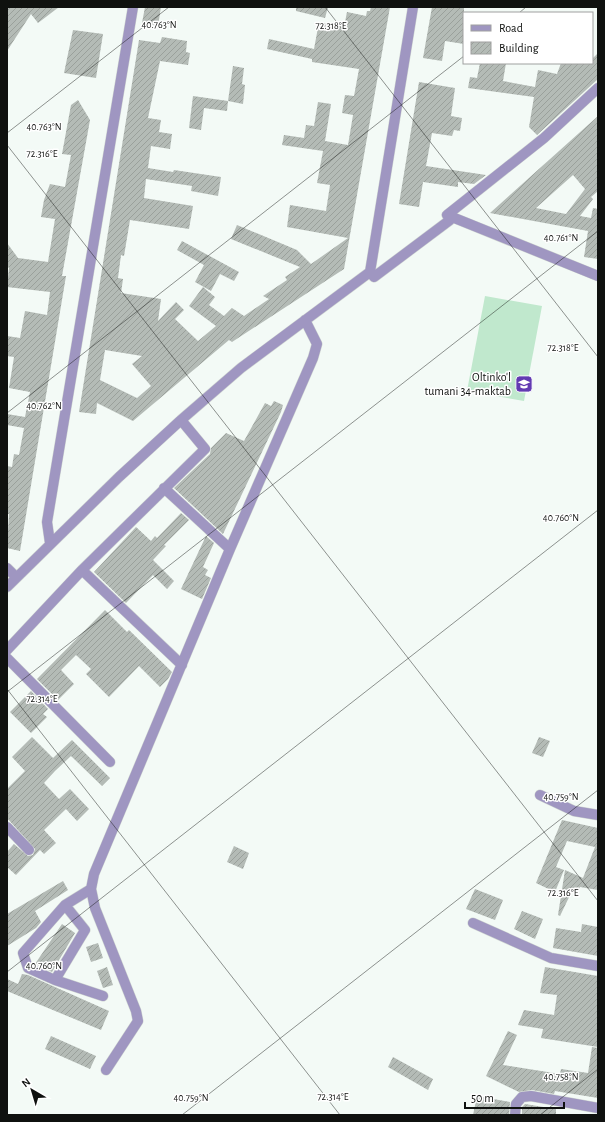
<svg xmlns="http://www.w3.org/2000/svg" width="605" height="1122" viewBox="0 0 605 1122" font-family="'Alegreya Sans',sans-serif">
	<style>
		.garden { fill: #c0e8cd }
		.building { fill: url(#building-hatch); fill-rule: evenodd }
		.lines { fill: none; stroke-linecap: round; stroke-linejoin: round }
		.minor-casing { stroke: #cfd5d1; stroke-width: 11 }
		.minor { stroke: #9f96c1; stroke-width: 10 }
		.ticks { fill: none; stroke: #0f110f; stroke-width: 1; stroke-opacity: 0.45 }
		.labels { text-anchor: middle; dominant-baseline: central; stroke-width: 3; stroke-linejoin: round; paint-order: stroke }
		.poi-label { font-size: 12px; fill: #0f110f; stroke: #fff; text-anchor: end }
		.ticks-label { font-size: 10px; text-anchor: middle; fill: #0f110f; stroke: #fff; stroke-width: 3; stroke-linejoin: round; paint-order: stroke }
	</style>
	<defs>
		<pattern id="building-hatch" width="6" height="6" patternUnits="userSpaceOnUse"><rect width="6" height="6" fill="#b4bbb6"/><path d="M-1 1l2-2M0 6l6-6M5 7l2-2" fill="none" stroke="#9aa09b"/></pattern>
	</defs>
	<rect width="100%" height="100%" fill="#f3faf6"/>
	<path class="garden" d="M485,296L542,306L524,401L467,391Z"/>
	<path class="building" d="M7,7H59L38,23L31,14L7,51Z
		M145,7H161L158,26L142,23Z
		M296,7H328L325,18L296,11Z
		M371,7H390L344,269L232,342L229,340L133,421L97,403L96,414L79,412L139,40L160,43L162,37L187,41L186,52L190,53L188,65L160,61L148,118L161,120L159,132L172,134L170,149L151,146L148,168L173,172L174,170L221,177L218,196L191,191L192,186L146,179L144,198L193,206L189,229L130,220L124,256L121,255L118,278L123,279L121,293L161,299L158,321L176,302L184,310L175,319L198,341L216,326L189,306L203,287L215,297L209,305L224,316L232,308L244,316L269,299L263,296L287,280L285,277L300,267L231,239L237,225L297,250L311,264L348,238L287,227L290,205L326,211L330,185L317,183L323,151L282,145L284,135L304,138L306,125L314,126L318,102L331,104L325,141L348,145L353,115L342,113L345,95L354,96L359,69L312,62V59L267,49L269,39L314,49L319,22L344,27L347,12L366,16L367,11H370ZM105,350L142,356L132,364L151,386L137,398L100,380Z
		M432,7H464V44L445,41L442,61L423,58Z
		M73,30L103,34L96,78L64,73Z
		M598,53V79L537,135L529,127L534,97L468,88L470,77L477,78L480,63H506L503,81L535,87L538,70L557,74L561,63H592V59Z
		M233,66L244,68L242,84L245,85L243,104L228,101L227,111L204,108L201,130L189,128L193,96L228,101Z
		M419,82L455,88L451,116L462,118L460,131L454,130L452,136L432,133L426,166L486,175L474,184L458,182V187L423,182L419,207L399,204Z
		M78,100L90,120L62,276H66L20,551L7,548L9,514H7V466L12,467L14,454L19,455L24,428L7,425V414L25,417L30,392L9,388L14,357L7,356V336L20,338L25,311L47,315L50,292L7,287L9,268L7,266V243L18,258L48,262L55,219L41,217L44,200L50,184L65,187L71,155L62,154L71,105Z
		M598,116V191L591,197L593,199L580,216L591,218L593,208L598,209V259L584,257L588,231L490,213ZM573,175L585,189L566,214L536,208Z
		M182,241L239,272L234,281L220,274L211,291L195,282L204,265L177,250Z
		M274,401L283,405L281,412L223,534L174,488L210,454L211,448L226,433L244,441L265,403L271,406Z
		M181,513L189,520L164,545L166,546L153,560L174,581L167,589L153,575L126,603L94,572L136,527L151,541L155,536L157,538Z
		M206,536L214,543L203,567L208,570L205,575L211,578L202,599L181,589Z
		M105,610L127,632L129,630L172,672L168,679L160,687L139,666L109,697L86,674L91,669L76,655L61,670L74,684L58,700L37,679Z
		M31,691L48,709L43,714L47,717L31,733L10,712Z
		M32,737L53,758L72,740L110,778L102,786L71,756L55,771L44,783L59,799L70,789L89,809L77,821L66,809L44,830L56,843L44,854L40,850L16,875L7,867V852L14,844L28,856L33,855L35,849L7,818V789L25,771L12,757Z
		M539,737L550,741L543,757L532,753Z
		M562,820L598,828V890L580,887L577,894L572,891L560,916L558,915L565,870L583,878L595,847L567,841L556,867L564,870L555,892L536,883Z
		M234,846L249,853L243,869L227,862Z
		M63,881L68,890L35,911L41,922L36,928L7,946V914Z
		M475,889L503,900L495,920L466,909Z
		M522,911L543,919L535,939L514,929Z
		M62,924L75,933L52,972L35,964Z
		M582,924L598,927V956L553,948L556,928L581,932Z
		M98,943L103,958L91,962L86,947Z
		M107,967L113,985L103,988L97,971Z
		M545,967L598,976V1047L541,1038L543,1029L518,1025L524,1010L554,1015L557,995L540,993Z
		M22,974L28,975L109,1011L101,1030L7,991V979L18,984Z
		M508,1031L517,1035L503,1065L560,1074L561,1069L588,1073L592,1047L598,1048V1098L555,1091L554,1094L532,1090L519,1092L486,1076Z
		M51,1036L96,1056L90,1069L45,1049Z
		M393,1057L433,1079L428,1090L388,1067Z
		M477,1096L510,1102L509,1115H473Z
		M525,1104L556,1109V1115H522V1107Z"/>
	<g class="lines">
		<g class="minor-casing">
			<path id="minor" d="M447,215L598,276
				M370,272L413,7
				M164,488L230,549
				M50,543L47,522L133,7
				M7,568L16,577
				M82,570L205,449L181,420
				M7,587L119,477L181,420L241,368L370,272L374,277L450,220L447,215L544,138L598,88
				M7,650L82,570L182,665
				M7,658L110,762
				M540,795L574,811L598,815
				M7,827L29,850
				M65,905L23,953L28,968L55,980L103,996
				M473,923L551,958L598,966
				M55,980L85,930L65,905L91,889
				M106,1070L138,1021L136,1011L95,908L91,889L94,874L230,549L313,358L317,344L305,320
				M515,1115L516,1104L522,1097L531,1096L598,1108"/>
		</g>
		<use href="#minor" class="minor"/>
	</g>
	<path class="ticks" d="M325,7L598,357M519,13L526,7M7,133L169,7M7,145L598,901M7,413L464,56M7,689L340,1115M7,692L598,231M7,972L598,510M182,1115L598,790M540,1115L598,1069"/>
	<defs>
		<g id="school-square" transform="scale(0.9)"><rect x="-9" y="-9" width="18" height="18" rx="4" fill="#623ab2" stroke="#fff"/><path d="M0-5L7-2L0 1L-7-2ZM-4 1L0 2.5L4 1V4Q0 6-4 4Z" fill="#fff"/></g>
	</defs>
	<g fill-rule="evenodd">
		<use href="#school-square" x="524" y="384"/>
	</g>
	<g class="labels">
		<g class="poi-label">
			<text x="511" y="377">Oltinko'l<tspan x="511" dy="14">tumani 34-maktab</tspan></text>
		</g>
	</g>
	<g class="ticks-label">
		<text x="159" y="28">40.763°N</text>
		<text x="331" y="29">72.318°E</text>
		<text x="44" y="130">40.763°N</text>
		<text x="42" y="157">72.316°E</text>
		<text x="561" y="241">40.761°N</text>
		<text x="563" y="351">72.318°E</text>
		<text x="44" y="409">40.762°N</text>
		<text x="561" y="521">40.760°N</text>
		<text x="42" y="702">72.314°E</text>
		<text x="561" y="800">40.759°N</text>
		<text x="563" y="896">72.316°E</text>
		<text x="44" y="969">40.760°N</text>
		<text x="561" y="1080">40.758°N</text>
		<text x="333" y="1100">72.314°E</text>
		<text x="191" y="1101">40.759°N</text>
	</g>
	<rect width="605" height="1122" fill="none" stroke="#0f110f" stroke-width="16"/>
	<rect x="463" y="12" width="130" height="52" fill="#ffffff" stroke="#9fa09f"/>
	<rect x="471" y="25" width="20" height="6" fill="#9f96c1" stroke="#9fa09f"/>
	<text x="499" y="32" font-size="12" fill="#0f110f">Road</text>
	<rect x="471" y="42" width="20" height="12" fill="url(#building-hatch)" stroke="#9fa09f"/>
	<text x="499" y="52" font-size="12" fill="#0f110f">Building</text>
	<g transform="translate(32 1090) rotate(322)" stroke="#ffffff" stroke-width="3" paint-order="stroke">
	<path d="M0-3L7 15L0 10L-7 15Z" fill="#0f110f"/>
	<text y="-6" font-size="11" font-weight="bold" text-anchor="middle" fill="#0f110f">N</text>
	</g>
	<path d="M465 1102v6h99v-6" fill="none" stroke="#0f110f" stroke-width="2"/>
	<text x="471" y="1102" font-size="12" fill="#0f110f" stroke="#ffffff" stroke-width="3" paint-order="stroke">50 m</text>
</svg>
